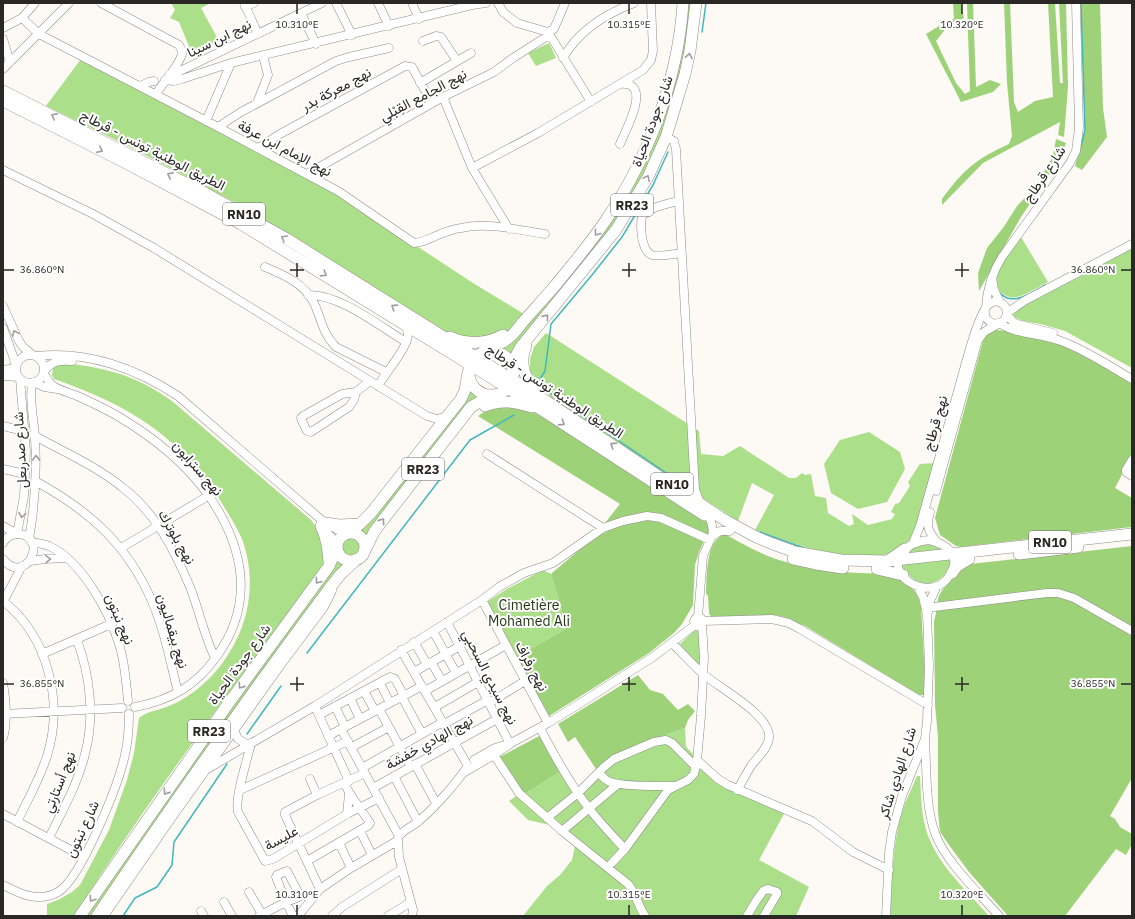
<svg xmlns="http://www.w3.org/2000/svg" width="1135" height="919" viewBox="0 0 1135 919" font-family="'IBM Plex Sans',Vazirmatn,sans-serif">
	<style>
		.green { fill: #acdf89 }
		.forest { fill: #9ed279 }
		.lines { fill: none; stroke-linecap: round; stroke-linejoin: round }
		.stream { stroke: #41b8bb; stroke-width: 1.5 }
		.minor-casing { stroke: #8f8c88; stroke-width: 9 }
		.highway-casing { stroke: #8f8c88; stroke-width: 12 }
		.minor { stroke: #fff; stroke-width: 8 }
		.highway { stroke: #fff; stroke-width: 11 }
		.oneway { stroke: #9f9e9e }
		.ticks { fill: none; stroke: #2a2827; stroke-width: 1.5 }
		.labels { text-anchor: middle; dominant-baseline: central; stroke-width: 4; stroke-linejoin: round; paint-order: stroke }
		.shield { fill: #fff; stroke: #6a6868; stroke-width: 1 }
		.shield-label { font-size: 13px; font-weight: bold; fill: #2a2827 }
		.street-label { font-size: 14px; fill: #2a2827; stroke: #fff }
		.park-label { font-size: 14px; fill: #233713; stroke: #fff }
		.ticks-label { font-size: 10px; text-anchor: middle; fill: #2a2827; stroke: #fff; stroke-width: 4; stroke-linejoin: round; paint-order: stroke }
	</style>
	<rect width="100%" height="100%" fill="#fdf9f5"/>
	<path class="green" d="M171,3H211L201,8L219,41L196,52L191,51L179,22L170,18L175,10Z
		M685,3H692L687,51L655,156L613,229L511,357L499,348L527,323L647,153Z
		M549,43L556,58L536,66L528,53Z
		M81,59L339,195L473,283L524,314L512,329L497,337L456,338L240,205L130,147L46,106Z
		M1021,237L1048,282C1039,286 1028,294 1017,297C1013,298 1007,297 1003,294C985,280 1012,249 1021,237Z
		M1132,248V368L1065,331L1041,324L1023,321L1014,317V312L1019,308L1091,271Z
		M546,333L699,431L701,454L723,456L740,446L789,478H796L802,473L805,475L811,474L815,496L826,498L828,513L849,526L854,524L852,514L868,525L892,519L895,514L891,512L895,504L899,503L910,486L908,482L920,464L935,463L914,536L896,552L884,555H842L807,548L755,530L774,495L752,483L738,521L567,410L540,388L530,371V359L534,347Z
		M73,364C114,370 138,377 172,401L311,520L320,532L325,563C239,679 152,794 74,916H47V904L58,900L72,892L80,885L109,830L127,780L134,753L139,718C149,710 158,711 169,706C189,698 208,682 221,665C249,628 258,583 242,539C237,527 229,515 223,505C205,475 180,447 152,427C122,405 88,391 54,379L52,375L53,369L58,365Z
		M469,388L475,394L482,398L368,536L359,529Z
		M869,432L900,452L905,469L887,502L858,509L831,493L824,464L840,440Z
		M340 547a11 11 0 1 1 22 0a11 11 0 1 1-22 0Z
		M925,543L939,545L950,557L951,564C947,575 938,582 927,585C915,581 906,576 901,564L909,550Z
		M336,561L346,567L95,916H86L206,741Z
		M543,570L551,574L567,628L517,657L487,602L507,589Z
		M696,629L700,632L703,664L699,665L680,644Z
		M685,728L686,747L711,771L785,812L759,860L809,887L796,916H523L547,886L560,875L572,860L575,846L550,825L528,820L509,801L519,794L526,793L561,771L576,792L632,747Z
		M917,776H920C921,791 921,807 924,821C931,860 965,888 989,916H890C892,882 892,846 902,812C906,800 912,788 917,776Z"/>
	<path class="forest" d="M953,3H961L964,18L947,27L936,41L956,83L965,94L970,91L967,3H973L976,87L990,80L1001,84L993,92L961,102L926,34L939,26L954,19Z
		M1004,3H1010L1014,102L1018,112L1035,101L1053,97L1048,3H1055L1060,83H1063L1059,3H1066L1068,87L1064,137L1058,135L1060,122L983,163L942,205V199C963,170 976,159 1009,144L1012,136L1007,83Z
		M1081,3H1100L1103,108L1107,137L1082,170L1075,166L1085,130Z
		M1056,139L1066,143L1060,159L1021,217L979,291L978,273L987,248L1003,228L1017,206L1036,186L1053,156Z
		M997,330C1018,332 1041,337 1061,345C1086,354 1109,369 1132,382V455L1115,488L1132,498V527L961,547L956,546L940,535L935,518L984,337L990,331Z
		M506,406L531,411L558,426L708,522L710,526L708,535L662,516L605,523L620,504L478,416L487,410Z
		M647,520L660,522L704,541L699,552L695,565L693,605L682,624L674,633L649,653L549,716L517,657L567,628L551,574C569,559 592,537 614,528C624,524 636,522 647,520Z
		M725,534C739,542 753,550 768,556C806,571 849,573 889,574C904,578 918,590 921,606L926,693L924,695H919L805,626L784,617L775,615L711,617L709,613L708,596L706,594C707,577 705,540 725,534Z
		M1132,546V778L1110,816L1115,819L1120,827L1132,834V844L1126,855L1116,849L1065,916H1008L969,872L949,845L940,832L938,811V736L935,705L934,621C937,613 936,606 938,599C941,587 961,570 970,564Z
		M638,675L650,690L663,694L678,710L688,704L695,711L688,720L685,728L632,747L598,772L575,737L568,742L558,724Z
		M543,734L561,771L526,793L519,794L494,760Z"/>
	<g class="lines">
		<path class="stream" d="M702,32L706,3
			M1081,146L1085,130L1081,3
			M668,152L653,185L622,237L592,275L551,324L545,371L540,379L545,383L546,390L569,407L687,487
			M999,292C1012,308 1032,292 1045,285
			M760,532L804,548
			M307,653L470,440L514,415
			M247,734L281,686
			M123,916L135,898L157,887L172,865L174,842L227,764"/>
		<g class="minor-casing">
			<path id="minor" d="M101,3L179,45C181,48 182,51 182,54C178,68 163,82 156,94
				M244,3L258,34
				M336,3L352,35
				M378,3L389,26
				M412,3L419,19
				M498,3L503,12L517,23L548,32L554,29L565,3
				M245,7L254,3
				M301,13L316,44
				M22,18L39,34L218,127L338,191L414,243C423,243 430,238 438,235C445,232 453,229 461,228C488,222 518,230 545,234
				M3,28L22,18L35,3
				M548,32L591,102
				M3,39L10,62
				M423,41L436,36L441,37L457,61
				M563,58C579,30 605,14 634,3
				M3,69L69,3
				M170,74L178,72L322,3
				M165,80L174,81L182,79L231,63L472,5L486,3
				M420,83L471,53
				M140,86L149,82L154,81
				M443,97L472,168L509,229
				M257,103L268,75L263,56
				M206,121L231,63
				M218,127L241,112L336,61L349,57L389,48
				M666,137L674,141L676,149L695,490L700,503
				M620,144C625,131 654,81 620,84
				M258,148L280,134L405,66L412,67L432,103
				M472,168L538,133L643,70L651,60L653,51L651,3
				M3,170L93,214L154,248L427,416L437,419L447,416
				M307,174L443,97L494,72L513,58L549,35
				M678,201C665,205 652,206 642,216C640,226 641,251 652,255C659,257 674,254 681,253
				M265,267C284,275 304,283 314,303C322,320 322,333 336,347L386,372
				M992,278L994,290L1000,302
				M308,295C340,294 379,326 406,342
				M3,306L19,341L23,347L33,355
				M986,307C987,288 992,273 1002,257L1070,163L1076,151L1079,128L1076,3
				M1007,313L1024,301L1132,244
				M1007,314L1013,322L1017,324L1053,333
				M999,323C1017,335 1041,333 1061,341C1086,350 1109,366 1132,379
				M3,328L12,353L16,366
				M16 369a14 14 0 1 1 28 0a14 14 0 1 1-28 0Z
				M37,356C87,350 137,369 178,396L325,523L346,534
				M3,370L16,368
				M44,371C53,361 58,360 72,361
				M44,374C46,377 48,381 51,384C57,390 67,392 75,395C89,401 103,408 116,415C150,435 186,463 209,496C244,547 255,603 217,656C196,686 171,700 135,707
				M3,376L18,377
				M34,382L44,387L57,389
				M378,386C386,372 402,355 407,340C409,335 407,329 406,325
				M356,392L354,400L349,407L311,432L307,431L302,421L301,418L303,416L342,394L356,392L370,381
				M3,426L24,431
				M35,436C64,452 96,466 122,487C155,512 174,549 190,587C199,610 204,635 215,658
				M487,454L603,528
				M1132,460L1126,470V472L1132,476
				M3,469L25,474
				M37,482C89,511 126,543 151,599C164,628 170,661 178,692
				M936,491L978,340L984,332L998,324
				M930,512C926,527 928,531 937,542
				M3,526L17,534
				M323,528L338,545
				M17,534L24,496L26,451L20,379
				M712,536L720,531H730
				M29,539C35,505 37,472 35,438C34,419 29,402 32,383
				M929,540C951,545 963,559 947,579C928,602 884,575 902,553C909,544 918,541 929,540Z
				M31,542C38,543 44,544 49,546C81,560 109,611 119,644C125,662 126,682 128,701
				M3,543C6,537 12,534 19,534C50,537 25,587 3,559
				M913,543L920,526L970,348C973,338 981,312 988,305C999,294 1015,311 1002,322L994,324C987,321 984,317 985,310
				M121,548L208,496
				M30,561L45,559L66,558
				M482,600L548,723
				M3,601C48,636 64,702 47,756C40,779 27,801 17,822
				M3,602L22,566
				M926,608L1047,593H1058L1074,598L1132,631
				M928,612L930,601L937,586
				M698,617L701,618L703,621L702,624L699,626L695,625L694,621L695,619L698,617L703,556L713,533L712,525L710,519
				M703,621L772,619L789,623L800,629L928,705
				M447,622L510,744
				M433,631L456,673
				M414,642L427,664
				M672,643C682,653 692,664 702,673C717,687 772,715 769,738C768,748 757,758 751,766C746,774 742,782 737,790
				M401,650L468,766
				M42,654L111,624
				M431,662L442,681
				M414,672L460,646
				M3,683C6,701 8,721 3,738
				M380,683L390,703
				M364,691L375,711
				M425,691L506,645
				M402,697L422,734
				M350,698L360,719
				M489,703L525,681
				M335,706L345,727
				M435,707L478,682
				M379,709L411,767
				M317,711L349,781
				M3,714L122,708
				M319,715L390,677L395,679L404,696
				M444,724L488,700
				M540,728C554,755 569,783 588,807C599,822 612,835 625,849L608,867
				M341,729L399,836
				M234,730L238,739L248,745
				M328,736L422,686
				M925,741C927,771 925,805 935,833C944,860 980,894 999,916
				M251,743C248,758 234,799 238,812L265,861L273,859L347,814L379,798
				M352,747L389,727
				M494,755L519,793L562,831L628,884C636,893 638,906 645,916
				M474,760L495,748L505,745
				M697,760L718,779L728,785L812,821L853,852L889,870
				M415,764L436,803
				M209,768L315,706L482,600L499,587L524,573L553,563L603,528L623,521L647,516L661,518L710,540
				M362,768L443,722
				M463,773L494,755L513,742L548,723L579,704L653,657L695,625
				M599,773C602,776 604,779 608,781C619,787 660,786 674,786
				M394,776L418,822
				M310,779L317,795
				M373,788L497,719
				M240,790L348,741
				M3,814L84,857
				M347,814L349,794
				M547,818L578,793L604,767L614,759L654,742L666,740L672,743L696,767
				M360,831L372,855
				M562,831L618,784
				M49,838C62,811 78,784 85,754C95,717 90,675 77,640
				M339,843L351,868
				M625,849L668,790L688,780L694,774L697,760L701,716L704,658L702,623
				M307,861L369,825L370,823C361,809 351,797 344,783
				M3,885C20,894 39,903 58,892C81,879 117,787 124,759C128,744 129,729 129,714
				M320,889L285,815V812L317,795L365,773
				M249,892L263,916
				M224,902L232,916
				M201,911L204,916
				M104,916L173,816L280,666L324,607L332,591
				M259,916L286,902L299,897V894L287,871L277,875L276,877L286,902L293,916
				M298,916L320,889L351,868L397,841
				M332,916L342,907L402,869
				M388,916L411,902
				M412,916L413,910L399,857L398,838C402,830 412,827 419,821C434,808 454,786 465,770
				M747,916L756,901L763,891L768,889L777,892V894L764,916
				M886,916L889,853L892,832L902,796L925,739L927,721L929,666L927,614L923,597L917,586"/>
		</g>
		<g class="highway-casing">
			<path id="highway" d="M3,91L205,193L287,239L546,401L723,519L756,537L773,544L795,552L841,560L887,561L1132,534
				M3,101L124,162L241,224L508,388L704,515
				M450,337C467,345 487,344 503,335
				M526,346C518,363 526,382 538,394
				M469 373a22 22 0 1 1 44 0a22 22 0 1 1-44 0Z
				M487,351C494,347 503,343 510,337C515,333 518,328 522,323C533,311 543,299 554,287C571,266 589,245 604,223C648,159 678,81 683,3
				M514,373L516,356L520,348L616,230L648,177L666,137L685,74L690,51L696,3
				M485,406C501,399 515,402 532,407
				M325,523L339,525L360,524
				M321,526C327,538 328,549 329,562
				M337 547a14 14 0 1 1 28 0a14 14 0 1 1-28 0Z
				M347,534L360,524L371,513L461,399L465,390L468,372
				M1019,554L1078,547
				M363,555L374,532L383,520L471,407L481,401L496,395
				M793,559L816,564L843,568
				M889,560L905,549
				M877,569L903,575
				M952,573L957,566L969,559
				M80,916L228,704L329,566L337,547
				M97,916C172,805 249,696 329,589L340,575L357,559"/>
		</g>
		<use href="#minor" class="minor"/>
		<use href="#highway" class="highway"/>
	</g>
	<defs><path id="oneway-chevron" d="M-2-3.5L2.5 0L-2 3.5" fill="none" stroke-width="1.6" stroke-linecap="round" stroke-linejoin="round"/></defs>
	<g class="oneway">
		<use href="#oneway-chevron" transform="translate(689 56) rotate(-79)"/>
		<use href="#oneway-chevron" transform="translate(54 116) rotate(-153)"/>
		<use href="#oneway-chevron" transform="translate(100 150) rotate(27)"/>
		<use href="#oneway-chevron" transform="translate(170 175) rotate(-153)"/>
		<use href="#oneway-chevron" transform="translate(647 178) rotate(-62)"/>
		<use href="#oneway-chevron" transform="translate(597 233) rotate(127)"/>
		<use href="#oneway-chevron" transform="translate(284 238) rotate(-150)"/>
		<use href="#oneway-chevron" transform="translate(324 274) rotate(32)"/>
		<use href="#oneway-chevron" transform="translate(394 307) rotate(-147)"/>
		<use href="#oneway-chevron" transform="translate(546 317) rotate(-51)"/>
		<use href="#oneway-chevron" transform="translate(15 333) rotate(-114)"/>
		<use href="#oneway-chevron" transform="translate(562 423) rotate(33)"/>
		<use href="#oneway-chevron" transform="translate(613 445) rotate(-147)"/>
		<use href="#oneway-chevron" transform="translate(36 458) rotate(-92)"/>
		<use href="#oneway-chevron" transform="translate(22 515) rotate(99)"/>
		<use href="#oneway-chevron" transform="translate(382 521) rotate(-54)"/>
		<use href="#oneway-chevron" transform="translate(48 559) rotate(-4)"/>
		<use href="#oneway-chevron" transform="translate(318 581) rotate(127)"/>
		<use href="#oneway-chevron" transform="translate(241 686) rotate(125)"/>
		<use href="#oneway-chevron" transform="translate(166 792) rotate(125)"/>
		<use href="#oneway-chevron" transform="translate(92 899) rotate(124)"/>
	</g>
	<path class="ticks" d="M297,4V14M629,4V14M962,4V14M297,263V277M629,263V277M962,263V277M4,270H14M290,270H304M622,270H636M955,270H969M1121,270H1131M297,677V691M629,677V691M962,677V691M4,684H14M290,684H304M622,684H636M955,684H969M1121,684H1131M297,905V915M629,905V915M962,905V915"/>
	<g class="labels">
		<g class="shield">
			<rect x="611" y="194" width="42" height="22" rx="3"/>
			<rect x="223" y="203" width="42" height="22" rx="3"/>
			<rect x="402" y="458" width="42" height="22" rx="3"/>
			<rect x="651" y="473" width="42" height="22" rx="3"/>
			<rect x="1029" y="531" width="42" height="22" rx="3"/>
			<rect x="188" y="720" width="42" height="22" rx="3"/>
		</g>
		<g class="shield-label">
			<text x="632" y="205">RR23</text>
			<text x="244" y="214">RN10</text>
			<text x="423" y="469">RR23</text>
			<text x="672" y="484">RN10</text>
			<text x="1050" y="542">RN10</text>
			<text x="209" y="731">RR23</text>
		</g>
		<g class="street-label">
			<text transform="translate(219 38) rotate(-26)">نهج ابن سينا</text>
			<text transform="translate(336 89) rotate(-28)">نهج معركة بدر</text>
			<text transform="translate(423 95) rotate(-28)">نهج الجامع القِبْلي</text>
			<text transform="translate(652 121) rotate(-70)">شارع جودة الحياة</text>
			<text transform="translate(285 148) rotate(28)">نهج الإمام ابن عرفة</text>
			<text transform="translate(153 150) rotate(27)">الطريق الوطنية تونس - قرطاج</text>
			<text transform="translate(1044 174) rotate(-56)">شارع قرطاج</text>
			<text transform="translate(555 391) rotate(33)">الطريق الوطنية تونس - قرطاج</text>
			<text transform="translate(935 423) rotate(-74)">نهج قرطاج</text>
			<text transform="translate(20 450) rotate(-93)">شارع صدربعل</text>
			<text transform="translate(198 468) rotate(49)">نهج سترابون</text>
			<text transform="translate(177 537) rotate(60)">نهج بلوترك</text>
			<text transform="translate(120 619) rotate(67)">نهج نبتون</text>
			<text transform="translate(173 631) rotate(73)">نهج بيقماليون</text>
			<text transform="translate(239 664) rotate(-54)">شارع جودة الحياة</text>
			<text transform="translate(532 666) rotate(62)">نهج رفراف</text>
			<text transform="translate(490 677) rotate(63)">نهج سيدي السحبي</text>
			<text transform="translate(429 742) rotate(-29)">نهج الهادي خفشة</text>
			<text transform="translate(897 773) rotate(-72)">شارع الهادي شاكر</text>
			<text transform="translate(59 782) rotate(-68)">نهج أستارتي</text>
			<text transform="translate(82 829) rotate(-65)">شارع نبتون</text>
			<text transform="translate(281 838) rotate(-29)">عليسة</text>
		</g>
		<g class="park-label">
			<text x="529" y="605">Cimetière<tspan x="529" dy="16">Mohamed Ali</tspan></text>
		</g>
	</g>
	<g class="ticks-label">
		<text x="297" y="28">10.310°E</text>
		<text x="629" y="28">10.315°E</text>
		<text x="962" y="28">10.320°E</text>
		<text x="42" y="273">36.860°N</text>
		<text x="1093" y="273">36.860°N</text>
		<text x="42" y="687">36.855°N</text>
		<text x="1093" y="687">36.855°N</text>
		<text x="297" y="898">10.310°E</text>
		<text x="629" y="898">10.315°E</text>
		<text x="962" y="898">10.320°E</text>
	</g>
	<rect width="1135" height="919" fill="none" stroke="#2a2827" stroke-width="8"/>
</svg>
